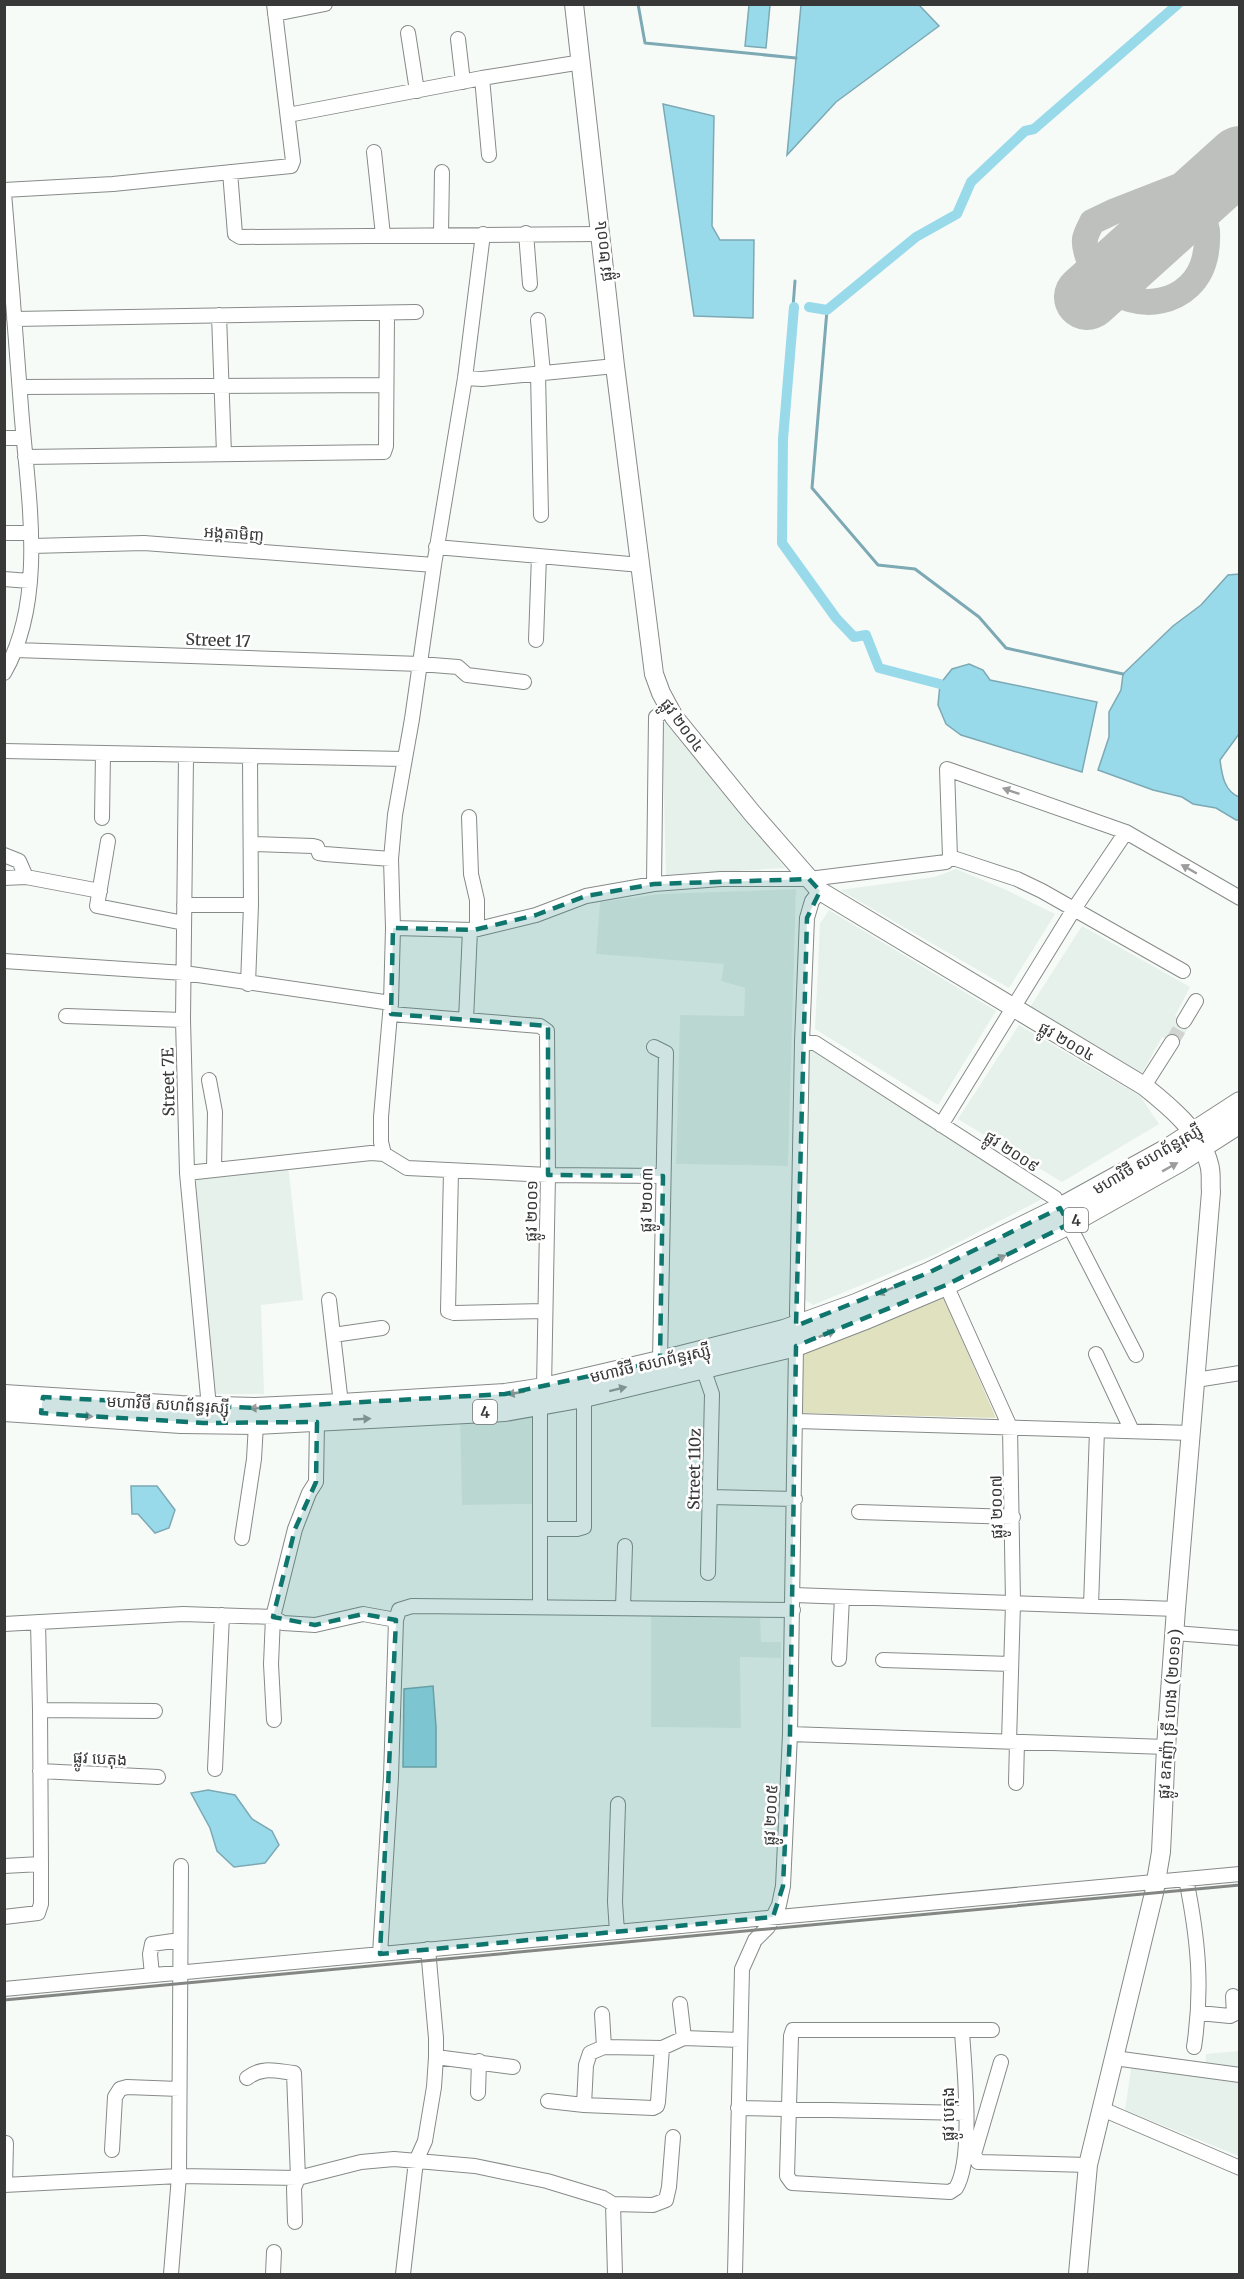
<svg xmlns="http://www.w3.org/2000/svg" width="1244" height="2279" viewBox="0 0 1244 2279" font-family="Merriweather,'Noto Sans Khmer',serif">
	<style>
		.built { fill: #e5f1ea }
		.green { fill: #dfe1bf }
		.water { fill: #99daea; stroke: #7ca9b4; stroke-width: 1.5 }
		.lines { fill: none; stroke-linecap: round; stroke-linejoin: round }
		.stream { stroke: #7ca9b4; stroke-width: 3 }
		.canal { stroke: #99daea; stroke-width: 10 }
		.taxiway { stroke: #bec0be; stroke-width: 26 }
		.runway { stroke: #bec0be; stroke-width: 66 }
		.minor-tunnel { stroke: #d1d4d1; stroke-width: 14; stroke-dasharray: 14 7; stroke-linecap: butt }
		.minor-casing { stroke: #868a88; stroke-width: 16 }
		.major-casing { stroke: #868a88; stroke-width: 20 }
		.highway-casing { stroke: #868a88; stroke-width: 22 }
		.minor { stroke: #fff; stroke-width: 14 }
		.major { stroke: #fff; stroke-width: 18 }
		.highway { stroke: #fff; stroke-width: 20 }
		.rail { stroke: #848684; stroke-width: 3 }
		.oneway { fill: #9b9c9b }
		.marked { fill: #0f766e; fill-opacity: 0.2; stroke: #0f766e; stroke-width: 4.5; stroke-dasharray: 12 8; stroke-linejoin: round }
		.labels { text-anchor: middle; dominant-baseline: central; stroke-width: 5; stroke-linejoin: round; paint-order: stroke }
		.shield { fill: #fff; stroke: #737473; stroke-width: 1.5 }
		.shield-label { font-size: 15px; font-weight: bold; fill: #373837 }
		.street-label { font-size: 16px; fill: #373837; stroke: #fff }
	</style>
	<rect width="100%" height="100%" fill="#f7fbf8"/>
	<path class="built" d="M662,722H670L785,868L666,875Z
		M956,869L1004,889L1055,914L1009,988L840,890L935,877Z
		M796,889L788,1166L676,1164L680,1015L744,1016L745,988L721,981L724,964L596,954L600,902L659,894Z
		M829,910L996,1011L938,1105L815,1029L820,924Z
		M1082,926L1190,987L1175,1016L1190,1025L1178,1045L1162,1037L1142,1073L1030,1007Z
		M1019,1025L1140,1096L1159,1124L1062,1182L958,1119Z
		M813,1046L1046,1197L934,1255L813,1305L804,1299L807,1047Z
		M288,1165L303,1300L261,1305L264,1394H209L192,1184L200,1174Z
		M532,1415L533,1504L462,1505L460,1420Z
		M651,1610L760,1611L761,1642H781V1658L740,1657L741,1728L651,1727Z
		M1239,2051V2156L1125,2110L1132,2063L1205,2072L1206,2054Z"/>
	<path class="green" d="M944,1298L996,1418L802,1413L803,1354Z"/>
	<path class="water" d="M749,5H770L766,48L745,46Z
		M801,5H919L939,26L836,102L787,155Z
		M663,104L714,116L712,226L720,240H754L753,318L694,316Z
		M1239,574V734L1220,760C1222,775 1224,791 1239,797V820H1236L1216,808L1193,804L1182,797L1153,790L1098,770L1109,737V712L1121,690L1123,674L1173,626L1201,605L1228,575Z
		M969,664L983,670L990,680L1097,702L1082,772L961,735L946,724L938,705L940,684L952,669Z
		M131,1486H157L175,1510L169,1528L155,1533L138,1514H132Z
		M433,1686L436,1727V1767H403L404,1689Z
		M208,1790L235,1795L252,1819L272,1831L279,1845L265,1863L234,1867L217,1851L210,1828L191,1793Z"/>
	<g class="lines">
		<path class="stream" d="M638,4L645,43L796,58
			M793,307L795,281
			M827,310L812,488L878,565L915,569L979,617L1006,648L1123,674"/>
		<path class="canal" d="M794,307L783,439L782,543L836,618L854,637L866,635L879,668L940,684
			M809,307L827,310L916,237L957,214L971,182L1025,131L1034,129L1178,4"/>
		<path class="taxiway" d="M1225,172C1219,184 1206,199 1204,213C1203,219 1206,225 1207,231C1208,252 1204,272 1189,286C1156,317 1099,300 1088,257C1086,251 1084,245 1085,239C1086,233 1090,227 1092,222L1115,211L1233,165"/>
		<path class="runway" d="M1087,297L1240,159"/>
		<path class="minor-tunnel" d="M1172,1042L1184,1021"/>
		<g class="minor-casing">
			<path id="minor" d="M275,14L325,4
				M408,33L417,91
				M458,39L463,82
				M482,78L489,155
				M288,115L482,78L582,62
				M374,152L383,235
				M230,172L235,234L240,237L601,234
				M4,190L113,184L291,166L293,161L274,4
				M4,193C10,264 16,336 21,407C27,491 48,597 4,673
				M526,233L530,284
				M441,234L442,172
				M219,315L224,454
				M14,319L416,312
				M538,320L543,373
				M538,373L541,515
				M465,378L482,379L615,366
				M20,387L386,385
				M4,438H23
				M25,457L384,452L386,446L387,313
				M4,533H31
				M32,546L144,543L434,565
				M436,547L641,565
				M4,579L29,581
				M536,640L539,556
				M16,650L420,664L458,667L467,675L524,682
				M4,751L404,759
				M186,756L183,1020L187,1173L209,1407
				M469,817L471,874L477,900V929
				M102,818L103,754
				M108,841L97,906L184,923
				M251,844L313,846L317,847L319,853L325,854L391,859
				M4,855L19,861L26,877
				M950,857L947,769L1126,832L1240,898
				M950,857L1017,879L1042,891L1183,971
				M4,878L26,877L100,891
				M654,884L656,717L668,708
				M184,905H251
				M393,928L474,930L536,915L586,896L654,884L721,879H809L946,862L950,857
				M4,961L184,973L391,1003
				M248,984L251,905L250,758
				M391,1014L540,1026L547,1031L548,1175L544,1388
				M66,1016L183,1020
				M466,1020L470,930
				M1184,1021L1196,1001
				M802,1042L815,1043L1055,1198L1136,1355
				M654,1047L666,1053L660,1361
				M209,1080L215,1112L214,1170
				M1144,1086L1172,1042
				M941,1125L1074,909L1126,832
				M384,1154L381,1142V1117L391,1003L393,928L391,859L395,815L412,719L434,565L465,378L483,234
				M451,1171L448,1311L454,1313L545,1311
				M187,1173L371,1153L384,1154L407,1168L548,1175L663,1176
				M946,1285L1010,1427L1013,1603L1009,1742
				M329,1300L341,1404
				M800,1325L797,1314L802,1042L807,918L812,901L820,891
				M333,1335L382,1328
				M1096,1354L1132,1431
				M703,1368L712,1394L708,1573
				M1196,1380L1240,1373
				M540,1406V1606
				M797,1421L1191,1433
				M710,1497L795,1499
				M859,1512L1013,1517
				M540,1529H577L584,1527V1397
				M242,1538L254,1459L256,1424
				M794,1595L1176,1609
				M1091,1606L1097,1430
				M623,1607L625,1546
				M4,1624L183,1614L273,1617L283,1623L315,1625L363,1614L396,1620
				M1174,1633L1240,1638
				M839,1659L842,1597
				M883,1660L1011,1664
				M40,1710L155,1711
				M274,1720L271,1664L273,1617L295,1529L309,1493L316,1482L317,1422
				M790,1734L1166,1747
				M215,1769L222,1615
				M40,1771L158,1777
				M1016,1783L1017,1742
				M4,1866L41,1864L40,1710L38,1622
				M1186,1879C1198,1938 1203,1987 1194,2047
				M4,1917L38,1913L41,1904V1864
				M617,1932L615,1902L618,1804
				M380,1954L391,1777L396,1620L399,1610L412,1606L793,1610
				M152,1975L150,1954L152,1944L180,1940
				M4,1989L1240,1874
				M680,2004L684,2038
				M1199,2013L1230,2016L1234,2014L1233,1996
				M602,2014L604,2047
				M962,2031C964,2067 974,2159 956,2188L950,2192L792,2183L787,2176L791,2036L793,2030H992
				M436,2057L513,2067
				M1114,2058L1240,2075
				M1001,2062L974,2154L978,2162L1088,2165
				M247,2078C262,2066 276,2071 294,2073L298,2178L294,2188L295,2222
				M478,2093L479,2061
				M548,2101L584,2105L653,2108L657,2106L658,2102L662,2048
				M584,2105L586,2065L590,2053L604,2047L662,2048L684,2038L740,2040
				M738,2108L966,2113
				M1102,2109L1240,2168
				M112,2150L115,2097L120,2089L127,2087L179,2089
				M4,2185L179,2176L298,2178L361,2162L394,2159L475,2166L547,2181L603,2198L613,2204L653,2205L666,2200L669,2187L673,2137
				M5,2185L6,2143
				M613,2204L615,2274
				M171,2274L179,2176L181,1866
				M273,2274L274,2252
				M403,2274L416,2161L425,2141L434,2087L436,2057V2038L428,1949
				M735,2274L742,1969L755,1940L768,1927L779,1905L783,1886L790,1734L796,1346"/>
		</g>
		<g class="major-casing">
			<path id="major" d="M574,4L615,366L654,674L661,693L674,717L752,813L820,891L1144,1086C1168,1105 1201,1132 1209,1164C1212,1173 1210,1183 1211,1192L1176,1609L1166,1747L1161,1852L1154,1893L1088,2165L1078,2274"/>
		</g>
		<g class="highway-casing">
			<path id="highway" d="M4,1395L181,1406L255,1408L341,1404L505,1394L544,1388L677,1357L784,1330L856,1304L928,1273L1060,1208L1169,1148L1240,1102
				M4,1411L181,1423L256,1424L505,1411L584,1397L796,1346L863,1320L946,1285L1069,1224L1179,1162L1240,1123"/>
		</g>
		<use href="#minor" class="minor"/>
		<use href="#major" class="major"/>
		<use href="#highway" class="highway"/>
		<path class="rail" d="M4,2000L1240,1885"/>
	</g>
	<defs><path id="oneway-solid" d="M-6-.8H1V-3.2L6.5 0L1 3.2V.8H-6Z" transform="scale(1.5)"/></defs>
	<g class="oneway">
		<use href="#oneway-solid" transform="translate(1011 791) rotate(-161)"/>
		<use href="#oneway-solid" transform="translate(1189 869) rotate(-150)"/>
		<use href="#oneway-solid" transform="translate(1170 1167) rotate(-29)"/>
		<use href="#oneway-solid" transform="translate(998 1259) rotate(-26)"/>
		<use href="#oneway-solid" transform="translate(885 1291) rotate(157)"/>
		<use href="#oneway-solid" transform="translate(827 1334) rotate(-21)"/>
		<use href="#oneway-solid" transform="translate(618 1389) rotate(-14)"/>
		<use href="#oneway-solid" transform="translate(516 1393) rotate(171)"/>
		<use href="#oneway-solid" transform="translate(258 1408) rotate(178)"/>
		<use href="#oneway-solid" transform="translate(84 1416) rotate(4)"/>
		<use href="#oneway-solid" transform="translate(362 1419) rotate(-3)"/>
	</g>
	<path class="marked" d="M809,879L820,891L807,918L796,1326L928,1273L1060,1208L1069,1224L946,1285L796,1346L790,1734L783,1886L773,1917L380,1954L396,1620L363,1614L315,1625L273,1617L295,1529L316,1482L317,1422L203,1423L41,1413L43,1397L255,1408L505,1394L660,1361L663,1176L548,1175V1026L391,1014L393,928L474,930L536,915L586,896L654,884Z"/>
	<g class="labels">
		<g class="shield">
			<rect x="1064" y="1208" width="24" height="24" rx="4.5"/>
			<rect x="473" y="1400" width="24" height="24" rx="4.5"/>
		</g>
		<g class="shield-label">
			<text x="1076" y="1220">4</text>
			<text x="485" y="1412">4</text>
		</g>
		<g class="street-label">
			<text transform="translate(603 251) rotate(-96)">ផ្លូវ ២០០៤</text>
			<text transform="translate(234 533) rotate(4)">អង្គតាមិញ</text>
			<text transform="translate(218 640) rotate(2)">Street 17</text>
			<text transform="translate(683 725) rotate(54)">ផ្លូវ ២០០៤</text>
			<text transform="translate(1067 1041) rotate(30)">ផ្លូវ ២០០៤</text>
			<text transform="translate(168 1082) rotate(-91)">Street 7E</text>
			<text transform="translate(1012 1151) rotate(33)">ផ្លូវ ២០០៩</text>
			<text transform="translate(1147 1159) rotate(-30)">មហាវិថី សហព័ន្ធរុស្ស៊ី</text>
			<text transform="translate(646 1200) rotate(-89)">ផ្លូវ ២០០៣</text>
			<text transform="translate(531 1211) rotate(-89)">ផ្លូវ ២០០១</text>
			<text transform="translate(650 1363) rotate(-13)">មហាវិថី សហព័ន្ធរុស្ស៊ី</text>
			<text transform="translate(168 1404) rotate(3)">មហាវិថី សហព័ន្ធរុស្ស៊ី</text>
			<text transform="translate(694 1469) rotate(-89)">Street 110z</text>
			<text transform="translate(996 1507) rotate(-91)">ផ្លូវ ២០០៧</text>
			<text transform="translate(1169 1714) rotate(-86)">ផ្លូវ ឧកញ៉ា ទ្រី ហេង (២០១១)</text>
			<text transform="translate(100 1758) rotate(3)">ផ្លូវ បេតុង</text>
			<text transform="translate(770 1815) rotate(-87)">ផ្លូវ ២០០៥</text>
			<text transform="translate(948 2114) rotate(-90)">ផ្លូវ បេតុង</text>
		</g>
	</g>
	<rect width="1244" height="2279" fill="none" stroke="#373837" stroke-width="12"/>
</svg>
